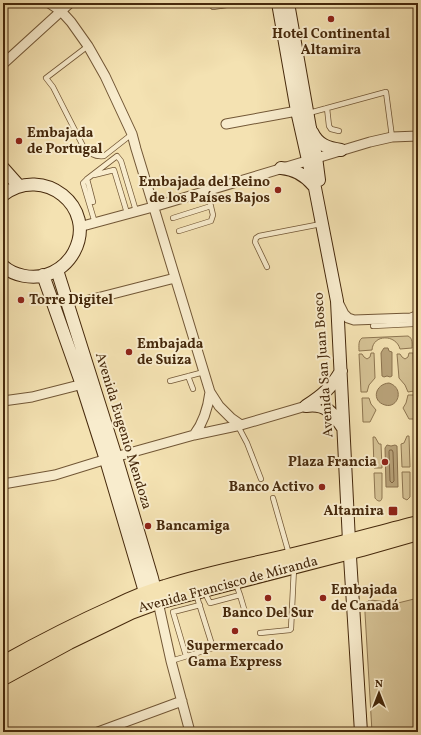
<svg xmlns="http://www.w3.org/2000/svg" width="421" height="735" viewBox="0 0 421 735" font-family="Vollkorn,serif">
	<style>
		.green { fill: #d6c396; stroke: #8e7651 }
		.water { fill: #b9a37a; stroke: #8b724e }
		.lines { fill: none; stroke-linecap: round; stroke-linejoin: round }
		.shore { stroke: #806643; stroke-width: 1 }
		.lane-casing { stroke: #725736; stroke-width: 6 }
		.street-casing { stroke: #725736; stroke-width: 11 }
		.secondary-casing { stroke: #46290c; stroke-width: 14 }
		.primary-casing { stroke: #46290c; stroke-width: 16 }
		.lane { stroke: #f8eccd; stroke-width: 4.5 }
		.street { stroke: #f8eccd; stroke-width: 9 }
		.secondary { stroke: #f8eccd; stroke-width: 12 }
		.primary { stroke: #f4e2b2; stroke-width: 14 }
		.poi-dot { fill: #8f2418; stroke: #f8eccd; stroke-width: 1.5 }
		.labels { text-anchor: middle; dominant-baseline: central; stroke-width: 4; stroke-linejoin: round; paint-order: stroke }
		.poi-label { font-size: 14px; font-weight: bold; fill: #46290c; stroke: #f8eccd; text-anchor: start }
		.street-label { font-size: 14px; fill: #46290c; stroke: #f8eccd }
	</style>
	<rect width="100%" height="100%" fill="#f4e2b2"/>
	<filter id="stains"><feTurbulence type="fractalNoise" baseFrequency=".005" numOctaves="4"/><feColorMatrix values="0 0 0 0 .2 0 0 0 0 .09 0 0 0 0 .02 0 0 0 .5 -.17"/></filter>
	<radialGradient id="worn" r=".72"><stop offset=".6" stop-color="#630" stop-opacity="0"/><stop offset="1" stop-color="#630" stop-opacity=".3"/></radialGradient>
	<path class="green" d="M408,336C413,338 412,344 412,348L400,349C396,334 373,334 372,350L359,351C359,346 358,341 362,338Z
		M371,353H374L375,378L369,385L367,392H361L359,354H362L364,357L367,359L370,357Z
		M409,353H413L414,391L408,392L405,385L399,378L397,354H400L402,357L405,359L408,357Z
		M408,395H415L416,419H409L403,408L406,403Z
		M362,398H369L371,404L376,410L370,422H363Z
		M407,436H409L410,467H402L401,444L404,443Z
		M373,437H375L379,444H381L382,468H374Z
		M402,472H410V497L407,500L403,498Z
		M374,473H382V498C381,503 377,501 375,498Z
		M418,598V732H372L365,613V603L370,600L398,603Z"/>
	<path class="water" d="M384,348H388L389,351L392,352V376L390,377L387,376L384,377L382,376L381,353L382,351Z
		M389,383C405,388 398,409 385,405C371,401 375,384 389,383Z
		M387,445L391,446L395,445L397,446L398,487H386L385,448Z"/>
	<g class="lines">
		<path class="shore" d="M390,450H392L393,452L394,481L392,483L390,481L389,452Z"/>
		<g class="lane-casing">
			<path id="lane" d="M210,3L213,7L240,3
				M88,46L46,78L53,87L83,146C89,153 94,157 104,156L132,134
				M327,108L329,126L331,129L339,131
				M309,113L386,92L392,137
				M94,175L114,170L127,213
				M87,179L93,202
				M173,218L211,206
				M95,223L83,183L87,179L117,156L121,161L136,211
				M179,231L211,221L213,215L207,190
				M267,267L255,242L256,238L259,236L321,224
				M373,326L413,324L418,319V316
				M188,376L193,389
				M170,381L204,372
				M238,426L247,443L261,479
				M273,498L289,554
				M204,591L210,603L240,595L236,584
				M240,595L245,612
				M260,633L290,630L291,629L294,568
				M186,656L173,612L200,605
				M171,661L213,648L196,594"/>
		</g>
		<g class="street-casing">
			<path id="street" d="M49,3L61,11L71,22L88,46L105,76L132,134L136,149L210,392L219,406L231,418L241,425
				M3,64L70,3
				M226,124L297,111
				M79,227L153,207L370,142L392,137L418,136
				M89,300L175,278
				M338,302L344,314L348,318L354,320L411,318L416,316L418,315
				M3,401L32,397L87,383
				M194,435C204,422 208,408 210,392
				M3,484L55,475L97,462L194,435L241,425L306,406
				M158,602L171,661L190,732
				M98,732L182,701"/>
		</g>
		<g class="secondary-casing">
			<path id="secondary" d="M278,3L297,111L308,160L315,188L337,301L349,541L361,732
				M288,3L310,128L316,157L319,180
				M312,132C318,145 328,148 341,150
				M3,168L19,186
				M281,168C295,169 305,175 314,186
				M3,195C43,164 98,207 74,252C68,263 58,271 46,275C32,279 14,276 3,266
				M57,270L116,457L152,578L157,599
				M43,275L82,385L106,460L148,602
				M306,406C323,395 331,388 341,371
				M306,406C326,403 333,413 343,428"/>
		</g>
		<g class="primary-casing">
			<path id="primary" d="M3,663C39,643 76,624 114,607C130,599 147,592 165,587C205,574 247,566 289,556C332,546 375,534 418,523
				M3,678L69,642L131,612L158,602L211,588L362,549L418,533"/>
		</g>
		<use href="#lane" class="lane"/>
		<use href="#street" class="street"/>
		<use href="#secondary" class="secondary"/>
		<use href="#primary" class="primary"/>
	</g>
	<g class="poi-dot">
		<circle cx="331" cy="19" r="4"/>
		<circle cx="19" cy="141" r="4"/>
		<circle cx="278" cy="190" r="4"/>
		<circle cx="21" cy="300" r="4"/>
		<circle cx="129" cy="352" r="4"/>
		<circle cx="385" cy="462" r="4"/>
		<circle cx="322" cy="487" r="4"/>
		<rect x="388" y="506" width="10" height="10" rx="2"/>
		<circle cx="148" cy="526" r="4"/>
		<circle cx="268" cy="598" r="4"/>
		<circle cx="323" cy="598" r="4"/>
		<circle cx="235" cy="631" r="4"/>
	</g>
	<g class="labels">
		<g class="poi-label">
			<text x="331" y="34" text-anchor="middle">Hotel Continental<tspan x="331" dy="16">Altamira</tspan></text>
			<text x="27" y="133">Embajada<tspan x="27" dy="16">de Portugal</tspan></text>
			<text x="270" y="182" text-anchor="end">Embajada del Reino<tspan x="270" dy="16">de los Países Bajos</tspan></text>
			<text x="29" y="300">Torre Digitel</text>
			<text x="137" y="344">Embajada<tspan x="137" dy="16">de Suiza</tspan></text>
			<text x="377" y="462" text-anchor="end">Plaza Francia</text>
			<text x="314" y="487" text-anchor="end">Banco Activo</text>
			<text x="384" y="511" text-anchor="end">Altamira</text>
			<text x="156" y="526">Bancamiga</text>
			<text x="331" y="590">Embajada<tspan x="331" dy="16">de Canadá</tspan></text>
			<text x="268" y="613" text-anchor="middle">Banco Del Sur</text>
			<text x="235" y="646" text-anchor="middle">Supermercado<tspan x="235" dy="16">Gama Express</tspan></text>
		</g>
		<g class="street-label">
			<text transform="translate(324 365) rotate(-94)">Avenida San Juan Bosco</text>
			<text transform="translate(123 431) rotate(73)">Avenida Eugenio Mendoza</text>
			<text transform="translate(228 585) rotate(-15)">Avenida Francisco de Miranda</text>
		</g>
	</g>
	<rect width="421" height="735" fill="none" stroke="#f4e2b2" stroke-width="16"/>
	<rect x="4" y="4" width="413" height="727" fill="none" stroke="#46290c" stroke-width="2"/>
	<rect x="8" y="8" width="405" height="719" fill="none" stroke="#46290c"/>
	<g transform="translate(379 693)" stroke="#f8eccd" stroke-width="3" paint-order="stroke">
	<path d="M0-3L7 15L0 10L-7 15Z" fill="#46290c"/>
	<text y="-6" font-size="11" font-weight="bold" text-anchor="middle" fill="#46290c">N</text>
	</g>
	<rect width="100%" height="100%" filter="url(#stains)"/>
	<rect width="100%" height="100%" fill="url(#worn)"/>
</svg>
